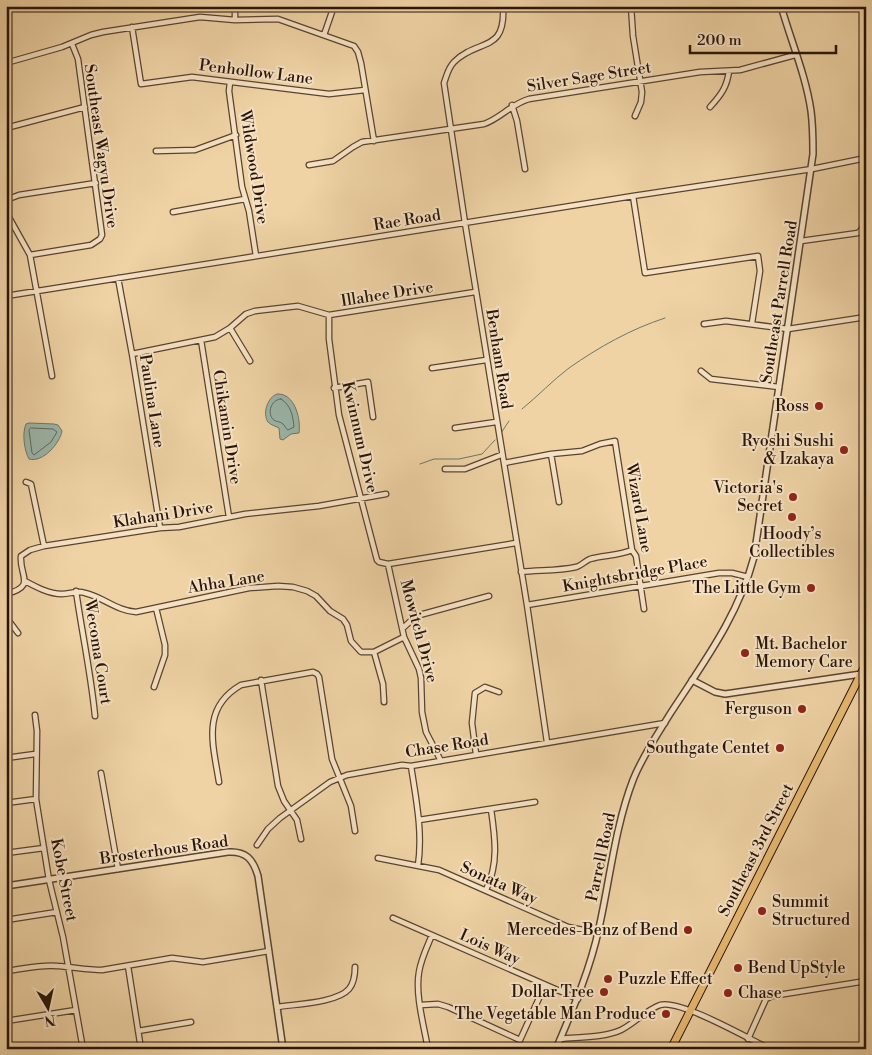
<svg xmlns="http://www.w3.org/2000/svg" width="872" height="1055" viewBox="0 0 872 1055" font-family="'Libre Bodoni',serif">
	<style>
		.water { fill: #9ab7aa; stroke: #6d766a }
		.lines { fill: none; stroke-linecap: round; stroke-linejoin: round }
		.shore { stroke: #62665a; stroke-width: 1 }
		.stream { stroke: #6d766a; stroke-width: 1 }
		.minor-casing { stroke: #5a4430; stroke-width: 7 }
		.tertiary-casing { stroke: #5a4430; stroke-width: 8 }
		.primary-casing { stroke: #291409; stroke-width: 9 }
		.minor { stroke: #f5e2c4; stroke-width: 4.5 }
		.tertiary { stroke: #f5e2c4; stroke-width: 5 }
		.primary { stroke: #e8ba72; stroke-width: 7 }
		.poi-dot { fill: #8f2418; stroke: #f5e2c4; stroke-width: 2 }
		.labels { text-anchor: middle; dominant-baseline: central; stroke-width: 4; stroke-linejoin: round; paint-order: stroke }
		.street-label { font-size: 16px; fill: #291409; stroke: #f5e2c4 }
		.poi-label { font-size: 16px; fill: #291409; stroke: #f5e2c4; text-anchor: end }
	</style>
	<rect width="100%" height="100%" fill="#efd3a5"/>
	<filter id="stains"><feTurbulence type="fractalNoise" baseFrequency=".004" numOctaves="4"/><feColorMatrix values="0 0 0 0 .2 0 0 0 0 .09 0 0 0 0 .02 0 0 0 .5 -.17"/></filter>
	<radialGradient id="worn" r=".72"><stop offset=".6" stop-color="#630" stop-opacity="0"/><stop offset="1" stop-color="#630" stop-opacity=".3"/></radialGradient>
	<path class="water" d="M277,394C295,393 301,419 299,433L291,434L283,440L280,439L279,428C275,426 271,425 268,422C262,413 268,397 277,394Z
		M29,423L54,424L58,425L62,431C60,443 43,463 29,459C24,450 22,433 26,424Z"/>
	<g class="lines">
		<path class="shore" d="M281,399C291,405 293,416 294,427L288,430C286,429 285,426 283,424C280,421 274,422 272,418C267,410 273,399 281,399Z
			M31,428L53,429L57,432L51,442L34,455L32,453L29,430Z"/>
		<path class="stream" d="M522,409C538,396 553,380 569,368C599,347 631,329 665,318
			M501,433L509,421
			M420,464L434,459H459L482,454L495,440"/>
		<g class="minor-casing">
			<path id="minor" d="M503,6C506,54 478,38 454,62C448,68 447,75 444,83L465,223L527,605L547,742
				M631,6L633,36L642,92L641,102L635,116
				M235,20V6
				M132,27L141,84L192,77L329,94L365,90
				M324,35L334,6
				M6,63L62,47L91,35L103,32L200,17L235,20L278,19L354,46L358,52L361,63L374,141
				M230,82L229,91L242,187L249,211L256,256
				M512,105L517,121L525,169
				M710,107C721,95 727,87 729,71
				M6,128L85,107
				M156,151L195,150L236,135
				M309,165L333,161L353,147L362,142L484,124C501,118 511,104 529,99L700,72L740,70L795,55
				M633,196L645,273L758,256L760,271L752,323
				M6,200L19,195L96,183
				M6,212L30,255L52,376
				M173,212L245,199
				M801,241L858,233C865,228 865,221 866,213
				M30,255L91,245L100,239L102,235L78,59L72,44
				M118,278L132,354L160,528
				M6,296L633,196L812,169L861,159L866,160
				M329,315V339L339,415L377,560L379,562L388,564L516,543
				M704,324L726,321L788,329L866,317
				M230,328L250,361
				M201,340L229,517
				M132,354L215,337L230,328L246,314L255,311L298,306L329,315L475,292
				M432,368L486,360
				M701,371L711,379L779,387
				M334,388L368,382L373,417
				M455,428L496,422
				M551,454L559,502
				M504,463L551,454L582,451L600,444L615,441L632,550L636,556L644,609
				M445,469H465L501,455
				M26,482L31,484L44,546
				M388,564L404,637L419,669L421,678L422,712L426,732L441,761
				M521,572C540,570 558,571 576,567C581,566 585,561 590,559C603,555 618,556 632,550
				M25,581C36,587 49,594 62,594C70,594 77,590 85,593C103,597 117,611 136,612L249,588L278,586L293,587L307,591L316,596L330,611L343,619L347,625L351,641L361,652H374L404,637
				M76,591C82,633 91,674 95,716
				M6,594C37,586 19,576 21,556L30,550L44,546L160,528L179,527L245,514L319,506L386,494
				M527,605L719,573H732L748,577
				M6,617L18,633
				M403,628L416,616L489,596
				M374,652L383,684L384,702
				M261,680L278,786L284,801L297,820L301,839
				M154,687L165,655V645L156,608
				M35,715L37,731L36,799L49,880L63,937L83,1049
				M476,754L472,723L475,693L485,687L499,692
				M6,758L35,754
				M411,766C416,799 423,832 418,866
				M101,773L118,869
				M219,782C213,744 201,708 241,685L313,672L317,674L319,677L332,759L351,806L355,831
				M6,803L36,799
				M419,820L535,802
				M257,845L268,829L280,818L330,782L347,775L402,765L411,766L665,723
				M6,853L44,848
				M378,858L439,870L568,927L598,933
				M486,890C499,864 495,837 491,809
				M393,918L578,999
				M6,920L57,912
				M128,966L141,1049
				M6,971C23,969 41,964 58,966C73,967 87,970 102,970L172,958L203,962L269,951
				M421,1005L438,1004L448,1007L520,1040L545,985
				M277,1007C295,1004 337,1003 349,989C354,983 355,974 355,967
				M6,1021L76,1010
				M138,1031L191,1022
				M560,1039C579,1037 603,1038 621,1030C635,1023 646,1010 660,1005C680,999 749,1039 770,1049
				M748,1039L766,999L772,996L866,981
				M428,1049C424,1026 415,995 419,972C421,959 427,947 432,935"/>
		</g>
		<g class="tertiary-casing">
			<path id="tertiary" d="M692,680L715,692L725,694L861,674
				M6,886L228,852C246,851 253,859 258,876L283,1049
				M556,1049C573,1009 590,970 599,928C610,879 615,827 633,780C642,757 657,735 670,714C703,663 738,617 754,557L813,154C813,140 813,126 811,111C806,76 791,41 781,6"/>
		</g>
		<g class="primary-casing">
			<path id="primary" d="M671,1049L866,664"/>
		</g>
		<use href="#minor" class="minor"/>
		<use href="#tertiary" class="tertiary"/>
		<use href="#primary" class="primary"/>
	</g>
	<g class="poi-dot">
		<circle cx="819" cy="406" r="5"/>
		<circle cx="844" cy="450" r="5"/>
		<circle cx="793" cy="497" r="5"/>
		<circle cx="792" cy="517" r="5"/>
		<circle cx="811" cy="588" r="5"/>
		<circle cx="745" cy="653" r="5"/>
		<circle cx="802" cy="709" r="5"/>
		<circle cx="780" cy="748" r="5"/>
		<circle cx="762" cy="911" r="5"/>
		<circle cx="688" cy="930" r="5"/>
		<circle cx="738" cy="968" r="5"/>
		<circle cx="608" cy="979" r="5"/>
		<circle cx="604" cy="992" r="5"/>
		<circle cx="728" cy="993" r="5"/>
		<circle cx="666" cy="1014" r="5"/>
	</g>
	<g class="labels">
		<g class="street-label">
			<text transform="translate(256 72) rotate(7)">Penhollow Lane</text>
			<text transform="translate(589 77) rotate(-9)">Silver Sage Street</text>
			<text transform="translate(101 146) rotate(82)">Southeast Wagyu Drive</text>
			<text transform="translate(254 167) rotate(81)">Wildwood Drive</text>
			<text transform="translate(407 220) rotate(-9)">Rae Road</text>
			<text transform="translate(387 294) rotate(-9)">Illahee Drive</text>
			<text transform="translate(779 302) rotate(-81)">Southeast Parrell Road</text>
			<text transform="translate(499 359) rotate(81)">Benham Road</text>
			<text transform="translate(152 401) rotate(81)">Paulina Lane</text>
			<text transform="translate(227 427) rotate(81)">Chikamin Drive</text>
			<text transform="translate(360 437) rotate(77)">Kwinnum Drive</text>
			<text transform="translate(639 508) rotate(80)">Wizard Lane</text>
			<text transform="translate(163 515) rotate(-9)">Klahani Drive</text>
			<text transform="translate(635 574) rotate(-10)">Knightsbridge Place</text>
			<text transform="translate(226 582) rotate(-9)">Ahha Lane</text>
			<text transform="translate(419 631) rotate(75)">Mowitch Drive</text>
			<text transform="translate(98 652) rotate(81)">Wecoma Court</text>
			<text transform="translate(447 746) rotate(-9)">Chase Road</text>
			<text transform="translate(164 850) rotate(-8)">Brosterhous Road</text>
			<text transform="translate(756 850) rotate(-63)">Southeast 3rd Street</text>
			<text transform="translate(601 857) rotate(-78)">Parrell Road</text>
			<text transform="translate(64 880) rotate(79)">Kobe Street</text>
			<text transform="translate(499 883) rotate(24)">Sonata Way</text>
			<text transform="translate(490 947) rotate(24)">Lois Way</text>
		</g>
		<g class="poi-label">
			<text x="809" y="406">Ross</text>
			<text x="834" y="441">Ryoshi Sushi<tspan x="834" dy="18">&amp; Izakaya</tspan></text>
			<text x="783" y="488">Victoria's<tspan x="783" dy="18">Secret</tspan></text>
			<text x="792" y="534" text-anchor="middle">Hoody’s<tspan x="792" dy="18">Collectibles</tspan></text>
			<text x="801" y="588">The Little Gym</text>
			<text x="755" y="644" text-anchor="start">Mt. Bachelor<tspan x="755" dy="18">Memory Care</tspan></text>
			<text x="792" y="709">Ferguson</text>
			<text x="770" y="748">Southgate Centet</text>
			<text x="772" y="902" text-anchor="start">Summit<tspan x="772" dy="18">Structured</tspan></text>
			<text x="678" y="930">Mercedes-Benz of Bend</text>
			<text x="748" y="968" text-anchor="start">Bend UpStyle</text>
			<text x="618" y="979" text-anchor="start">Puzzle Effect</text>
			<text x="594" y="992">Dollar Tree</text>
			<text x="738" y="993" text-anchor="start">Chase</text>
			<text x="656" y="1014">The Vegetable Man Produce</text>
		</g>
	</g>
	<rect width="872" height="1055" fill="none" stroke="#efd3a5" stroke-width="25"/>
	<rect x="8" y="8" width="857" height="1040" fill="none" stroke="#291409" stroke-width="2.5"/>
	<rect x="12" y="12" width="847" height="1030" fill="none" stroke="#291409"/>
	<g transform="translate(48 1008) rotate(171)" stroke="#f5e2c4" stroke-width="4" paint-order="stroke">
	<path d="M0-4L9 19L0 12L-9 19Z" fill="#291409"/>
	<text y="-8" font-size="14" font-weight="bold" text-anchor="middle" fill="#291409">N</text>
	</g>
	<path d="M690 45v8h146v-8" fill="none" stroke="#291409" stroke-width="2.5"/>
	<text x="697" y="45" font-size="15" fill="#291409" stroke="#f5e2c4" stroke-width="4" paint-order="stroke">200 m</text>
	<rect width="100%" height="100%" filter="url(#stains)"/>
	<rect width="100%" height="100%" fill="url(#worn)"/>
</svg>
